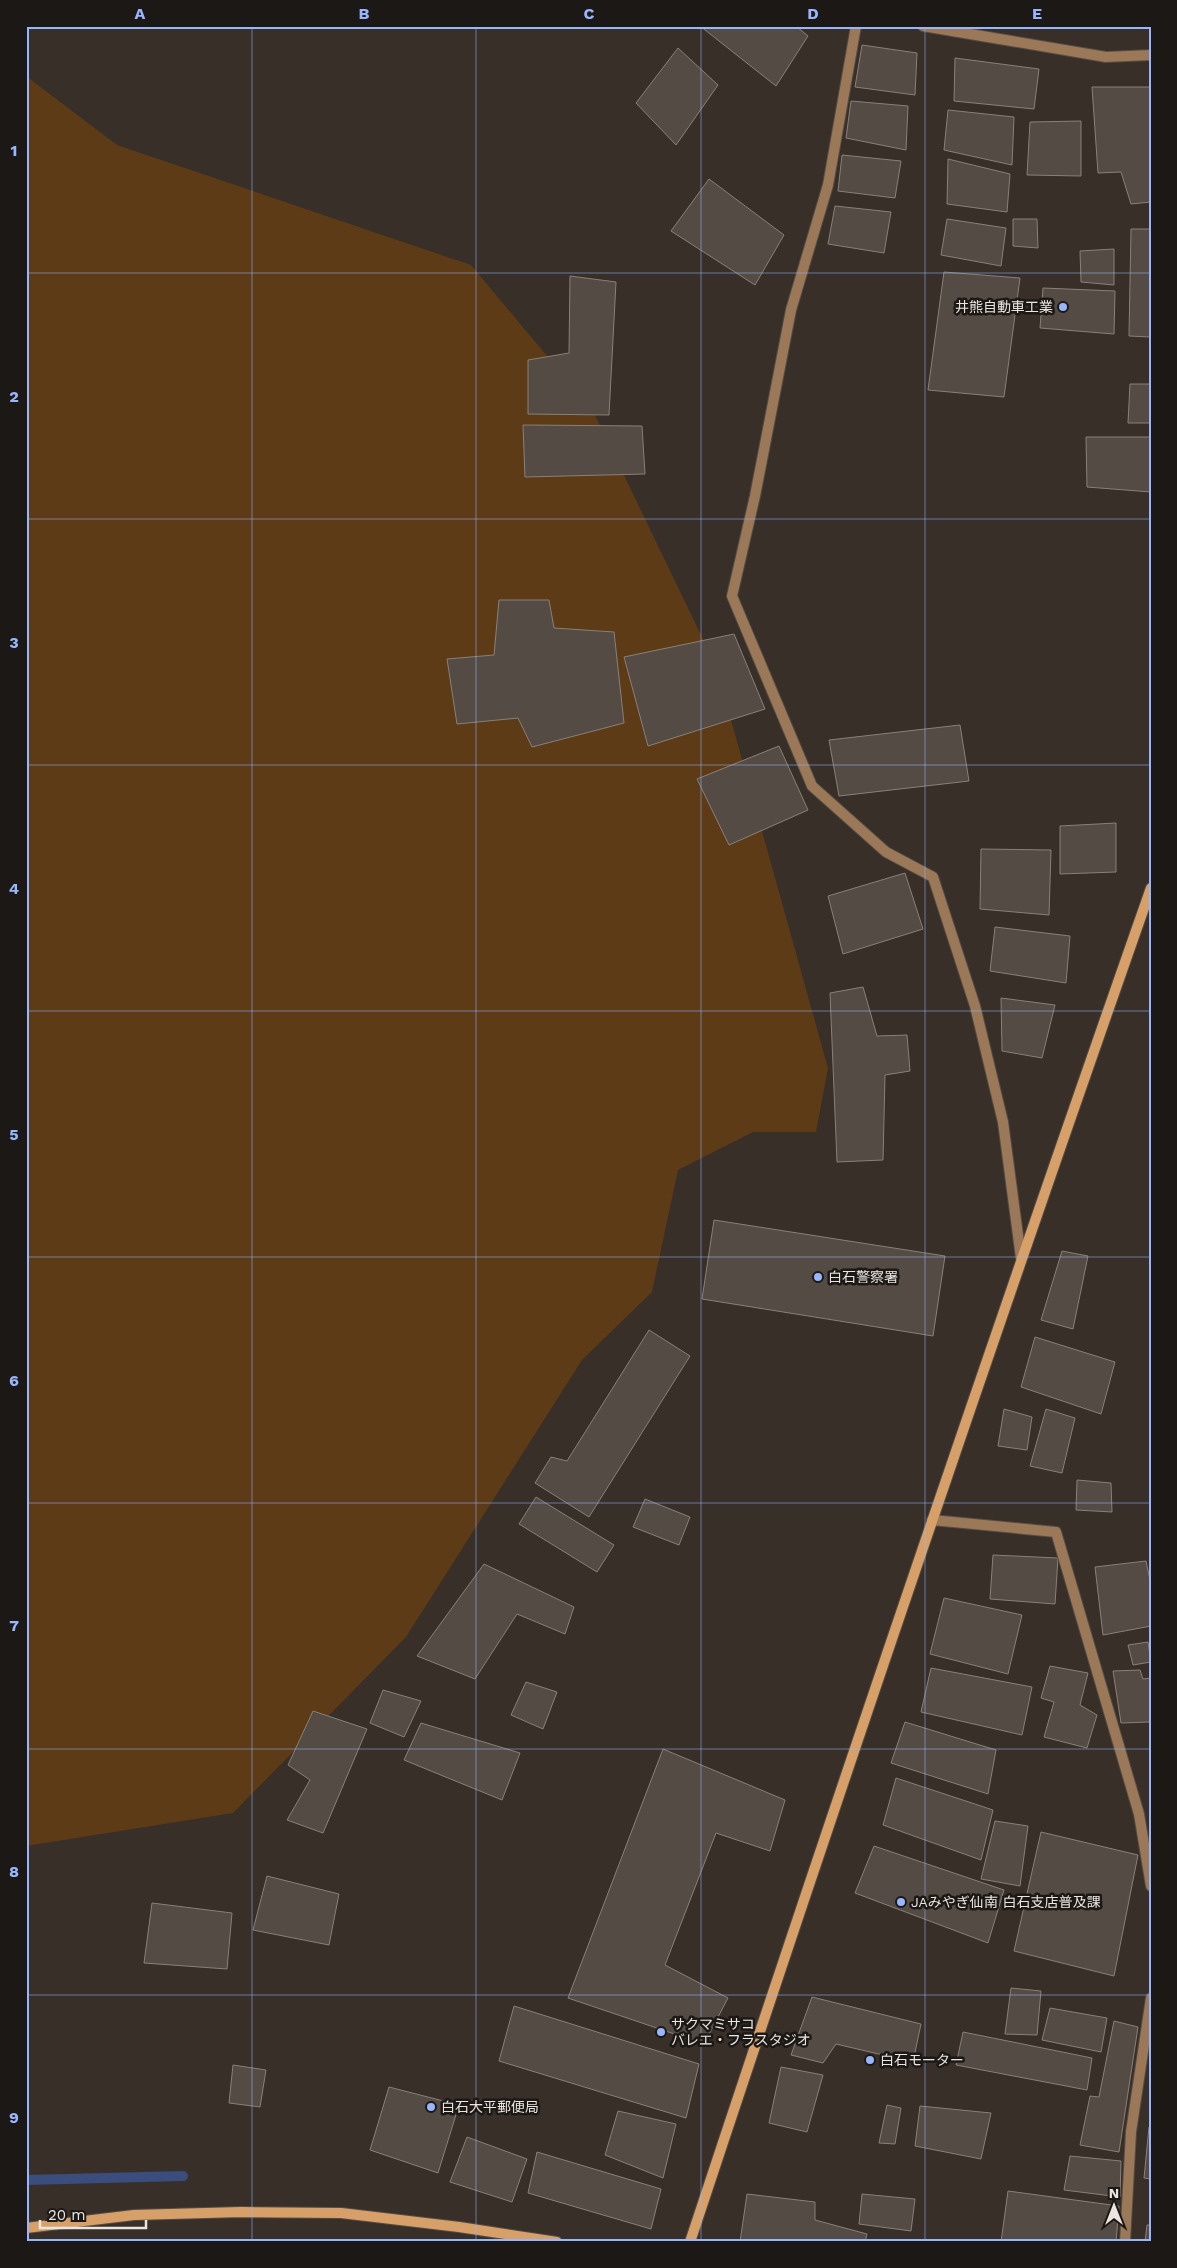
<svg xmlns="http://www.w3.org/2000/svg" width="1177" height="2268" viewBox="0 0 1177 2268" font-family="'Work Sans','Noto Sans JP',sans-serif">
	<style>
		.green { fill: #5d3b17 }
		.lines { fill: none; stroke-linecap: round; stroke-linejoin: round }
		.stream { stroke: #3a4d7d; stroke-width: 10 }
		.building { fill: #544c44; stroke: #8a8078 }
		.lane-casing { stroke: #544c45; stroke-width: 12 }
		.street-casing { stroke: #544c45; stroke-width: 12 }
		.secondary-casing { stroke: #544c45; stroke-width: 12 }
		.lane { stroke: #9b7857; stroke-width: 10 }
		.street { stroke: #9b7857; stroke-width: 10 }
		.secondary { stroke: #d8a069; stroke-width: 10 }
		.grid { fill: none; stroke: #98b6fd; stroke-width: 1; stroke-opacity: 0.55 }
		.poi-dot { fill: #98b6fd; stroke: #1c1815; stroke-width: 2 }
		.labels { text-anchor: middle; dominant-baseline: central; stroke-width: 5; stroke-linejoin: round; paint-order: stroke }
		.poi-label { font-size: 14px; fill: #eae5e0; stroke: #1c1815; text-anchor: start }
		.neatline { fill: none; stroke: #98b6fd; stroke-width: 2 }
		.grid-label { font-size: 16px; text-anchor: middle; font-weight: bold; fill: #98b6fd }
	</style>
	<rect width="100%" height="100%" fill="#372f28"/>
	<path class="green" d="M26,76L117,145L471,265L593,411L716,666L828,1068L816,1132H753L678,1170L652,1292L582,1360L406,1637L233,1813L26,1846Z"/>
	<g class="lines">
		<path class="stream" d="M26,2180L183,2176"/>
	</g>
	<path class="building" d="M700,26H796L808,36L776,86Z
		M862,45L917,53L915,95L855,87Z
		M678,48L718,85L676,145L636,103Z
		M955,58L1039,69L1034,109L954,101Z
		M1092,87H1151V202L1131,204L1121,172L1098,173Z
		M851,101L908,106L906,150L846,138Z
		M948,110L1014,117L1012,165L944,150Z
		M1081,121V176L1027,175L1030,122Z
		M842,155L901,161L895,198L838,191Z
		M948,159L1010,174L1007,212L947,204Z
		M709,179L784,235L755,285L671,231Z
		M835,206L891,212L884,253L828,244Z
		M947,219L1006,228L1001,266L941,255Z
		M1013,219H1037L1038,248L1013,246Z
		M1131,229H1151V337L1129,336Z
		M1114,249V285L1081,282L1080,251Z
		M944,272L1020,278L1004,397L928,390Z
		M570,276L616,282L609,415L528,414V360L569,353Z
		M1043,288L1115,291L1114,334L1040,328Z
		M1130,384H1151V423H1128Z
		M523,425L642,426L645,474L525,477Z
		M1086,437H1151V492L1087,487Z
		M499,600H549L554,628L614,632L624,723L532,747L518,718L457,724L447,659L494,655Z
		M734,634L765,709L648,746L624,657Z
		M960,725L969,781L839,796L829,740Z
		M779,746L808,810L729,845L697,779Z
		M1116,823V872L1060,874V826Z
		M981,849L1051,850L1049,915L980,909Z
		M905,873L923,929L843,954L828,896Z
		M995,927L1070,936L1066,983L990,971Z
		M863,987L877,1036L907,1035L910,1071L885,1075L883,1160L837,1162L830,993Z
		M1001,998L1055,1005L1042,1058L1002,1051Z
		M714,1220L945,1256L933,1336L702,1299Z
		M1062,1251L1088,1256L1073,1329L1041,1320Z
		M649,1330L690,1356L589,1517L535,1483L551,1457L567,1461Z
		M1035,1337L1115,1362L1101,1414L1021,1387Z
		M1004,1409L1032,1417L1027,1450L998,1446Z
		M1046,1409L1075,1418L1062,1473L1030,1466Z
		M1077,1480L1111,1483L1112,1512L1076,1510Z
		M536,1497L614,1545L597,1572L519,1524Z
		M645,1499L690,1517L679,1545L633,1527Z
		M993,1555L1058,1558L1055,1604L990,1599Z
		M1146,1561L1151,1585V1626L1103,1635L1095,1567Z
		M484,1564L574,1607L565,1634L517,1614L475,1679L417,1656Z
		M944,1598L1022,1615L1008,1674L930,1654Z
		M1148,1642L1151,1662L1133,1665L1128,1645Z
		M1050,1666L1088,1673L1080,1705L1097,1715L1087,1748L1044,1737L1054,1702L1041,1698Z
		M931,1668L1032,1687L1022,1735L921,1712Z
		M1140,1670L1143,1679L1151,1678V1725L1150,1722L1121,1723L1113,1671Z
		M526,1682L557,1692L543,1729L511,1715Z
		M383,1690L421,1701L404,1737L370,1723Z
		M313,1711L367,1729L323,1833L287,1820L310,1780L288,1765Z
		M905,1722L996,1750L988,1794L891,1763Z
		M421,1723L520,1753L502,1800L404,1760Z
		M663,1749L785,1800L770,1851L716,1833L665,1965L728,1998L704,2044L568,1998Z
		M896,1778L993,1810L981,1860L883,1825Z
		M995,1821L1028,1826L1020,1886L981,1879Z
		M1041,1832L1138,1855L1114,1976L1014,1951Z
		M874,1846L1004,1890L988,1943L855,1893Z
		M267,1876L339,1894L329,1945L253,1930Z
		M152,1903L232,1913L227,1969L144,1963Z
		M1011,1988L1041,1991L1037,2035L1005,2034Z
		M812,1997L921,2024L913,2062L836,2044L823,2063L791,2055Z
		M514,2006L699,2064L686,2118L499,2061Z
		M1050,2008L1107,2018L1101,2052L1042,2040Z
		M1114,2021L1138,2027L1119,2152L1080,2145L1090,2096L1099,2097Z
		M963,2032L1092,2058L1087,2090L956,2065Z
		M233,2065L266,2070L260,2107L229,2103Z
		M781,2067L823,2075L807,2132L769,2123Z
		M389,2087L459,2105L438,2173L370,2150Z
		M887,2105L901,2108L895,2144L879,2143Z
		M920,2106L991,2113L981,2159L915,2146Z
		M618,2111L676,2124L663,2178L605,2155Z
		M1149,2127H1151V2179L1144,2178Z
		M467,2137L527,2159L512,2202L450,2182Z
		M537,2152L661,2189L651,2229L528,2193Z
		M1070,2156L1121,2161L1120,2197L1064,2190Z
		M1008,2191L1119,2206L1116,2242H1001Z
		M747,2194L815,2202V2220L867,2234L865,2242H740Z
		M862,2194L915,2199L911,2231L859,2224Z
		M1147,2225H1151V2242H1145Z"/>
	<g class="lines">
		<g class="lane-casing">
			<path id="lane" d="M932,1520L1056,1532L1139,1814L1151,1886"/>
		</g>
		<g class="street-casing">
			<path id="street" d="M856,26L828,185L791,310L755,496L732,596L812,786L886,852L933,877L975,1006L1003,1122L1021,1258
				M923,26L1106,57L1151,55
				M1125,2242L1131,2132L1151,1998"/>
		</g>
		<g class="secondary-casing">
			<path id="secondary" d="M26,2228L134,2215L241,2212L341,2213L459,2227L557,2242
				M690,2242C840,1789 993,1338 1151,888"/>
		</g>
		<use href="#lane" class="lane"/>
		<use href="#street" class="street"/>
		<use href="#secondary" class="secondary"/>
	</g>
	<path class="grid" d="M252,26V2242M476,26V2242M701,26V2242M925,26V2242M26,273H1151M26,519H1151M26,765H1151M26,1011H1151M26,1257H1151M26,1503H1151M26,1749H1151M26,1995H1151"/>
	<g class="poi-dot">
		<circle cx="1063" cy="307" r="5"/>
		<circle cx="818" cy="1277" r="5"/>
		<circle cx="901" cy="1902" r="5"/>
		<circle cx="661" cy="2032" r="5"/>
		<circle cx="870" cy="2060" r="5"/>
		<circle cx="431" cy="2107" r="5"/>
	</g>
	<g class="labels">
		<g class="poi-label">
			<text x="1053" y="307" text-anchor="end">井熊自動車工業</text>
			<text x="828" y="1277">白石警察署</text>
			<text x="911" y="1902">JAみやぎ仙南 白石支店普及課</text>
			<text x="671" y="2024">サクマミサコ<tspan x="671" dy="16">バレエ・フラスタジオ</tspan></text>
			<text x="880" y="2060">白石モーター</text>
			<text x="441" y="2107">白石大平郵便局</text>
		</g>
	</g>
	<rect width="1177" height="2268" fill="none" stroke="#1c1815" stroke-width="55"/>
	<g transform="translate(1114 2206)" stroke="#1c1815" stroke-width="4" paint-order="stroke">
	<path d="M0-4L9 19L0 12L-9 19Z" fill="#eae5e0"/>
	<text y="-8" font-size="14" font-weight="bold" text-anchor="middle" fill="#eae5e0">N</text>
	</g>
	<path d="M40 2220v8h106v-8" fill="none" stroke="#eae5e0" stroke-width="2.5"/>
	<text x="48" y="2220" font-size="15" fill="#eae5e0" stroke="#1c1815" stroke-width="4" paint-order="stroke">20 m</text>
	<rect x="28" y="28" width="1122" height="2212" class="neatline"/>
	<g class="grid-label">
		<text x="140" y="19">A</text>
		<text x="364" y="19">B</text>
		<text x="589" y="19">C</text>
		<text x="813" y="19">D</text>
		<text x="1037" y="19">E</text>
		<text x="14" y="156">1</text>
		<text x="14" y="402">2</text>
		<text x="14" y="648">3</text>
		<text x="14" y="894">4</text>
		<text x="14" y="1140">5</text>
		<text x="14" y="1386">6</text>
		<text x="14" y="1631">7</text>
		<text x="14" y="1877">8</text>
		<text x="14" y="2123">9</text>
	</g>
</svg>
